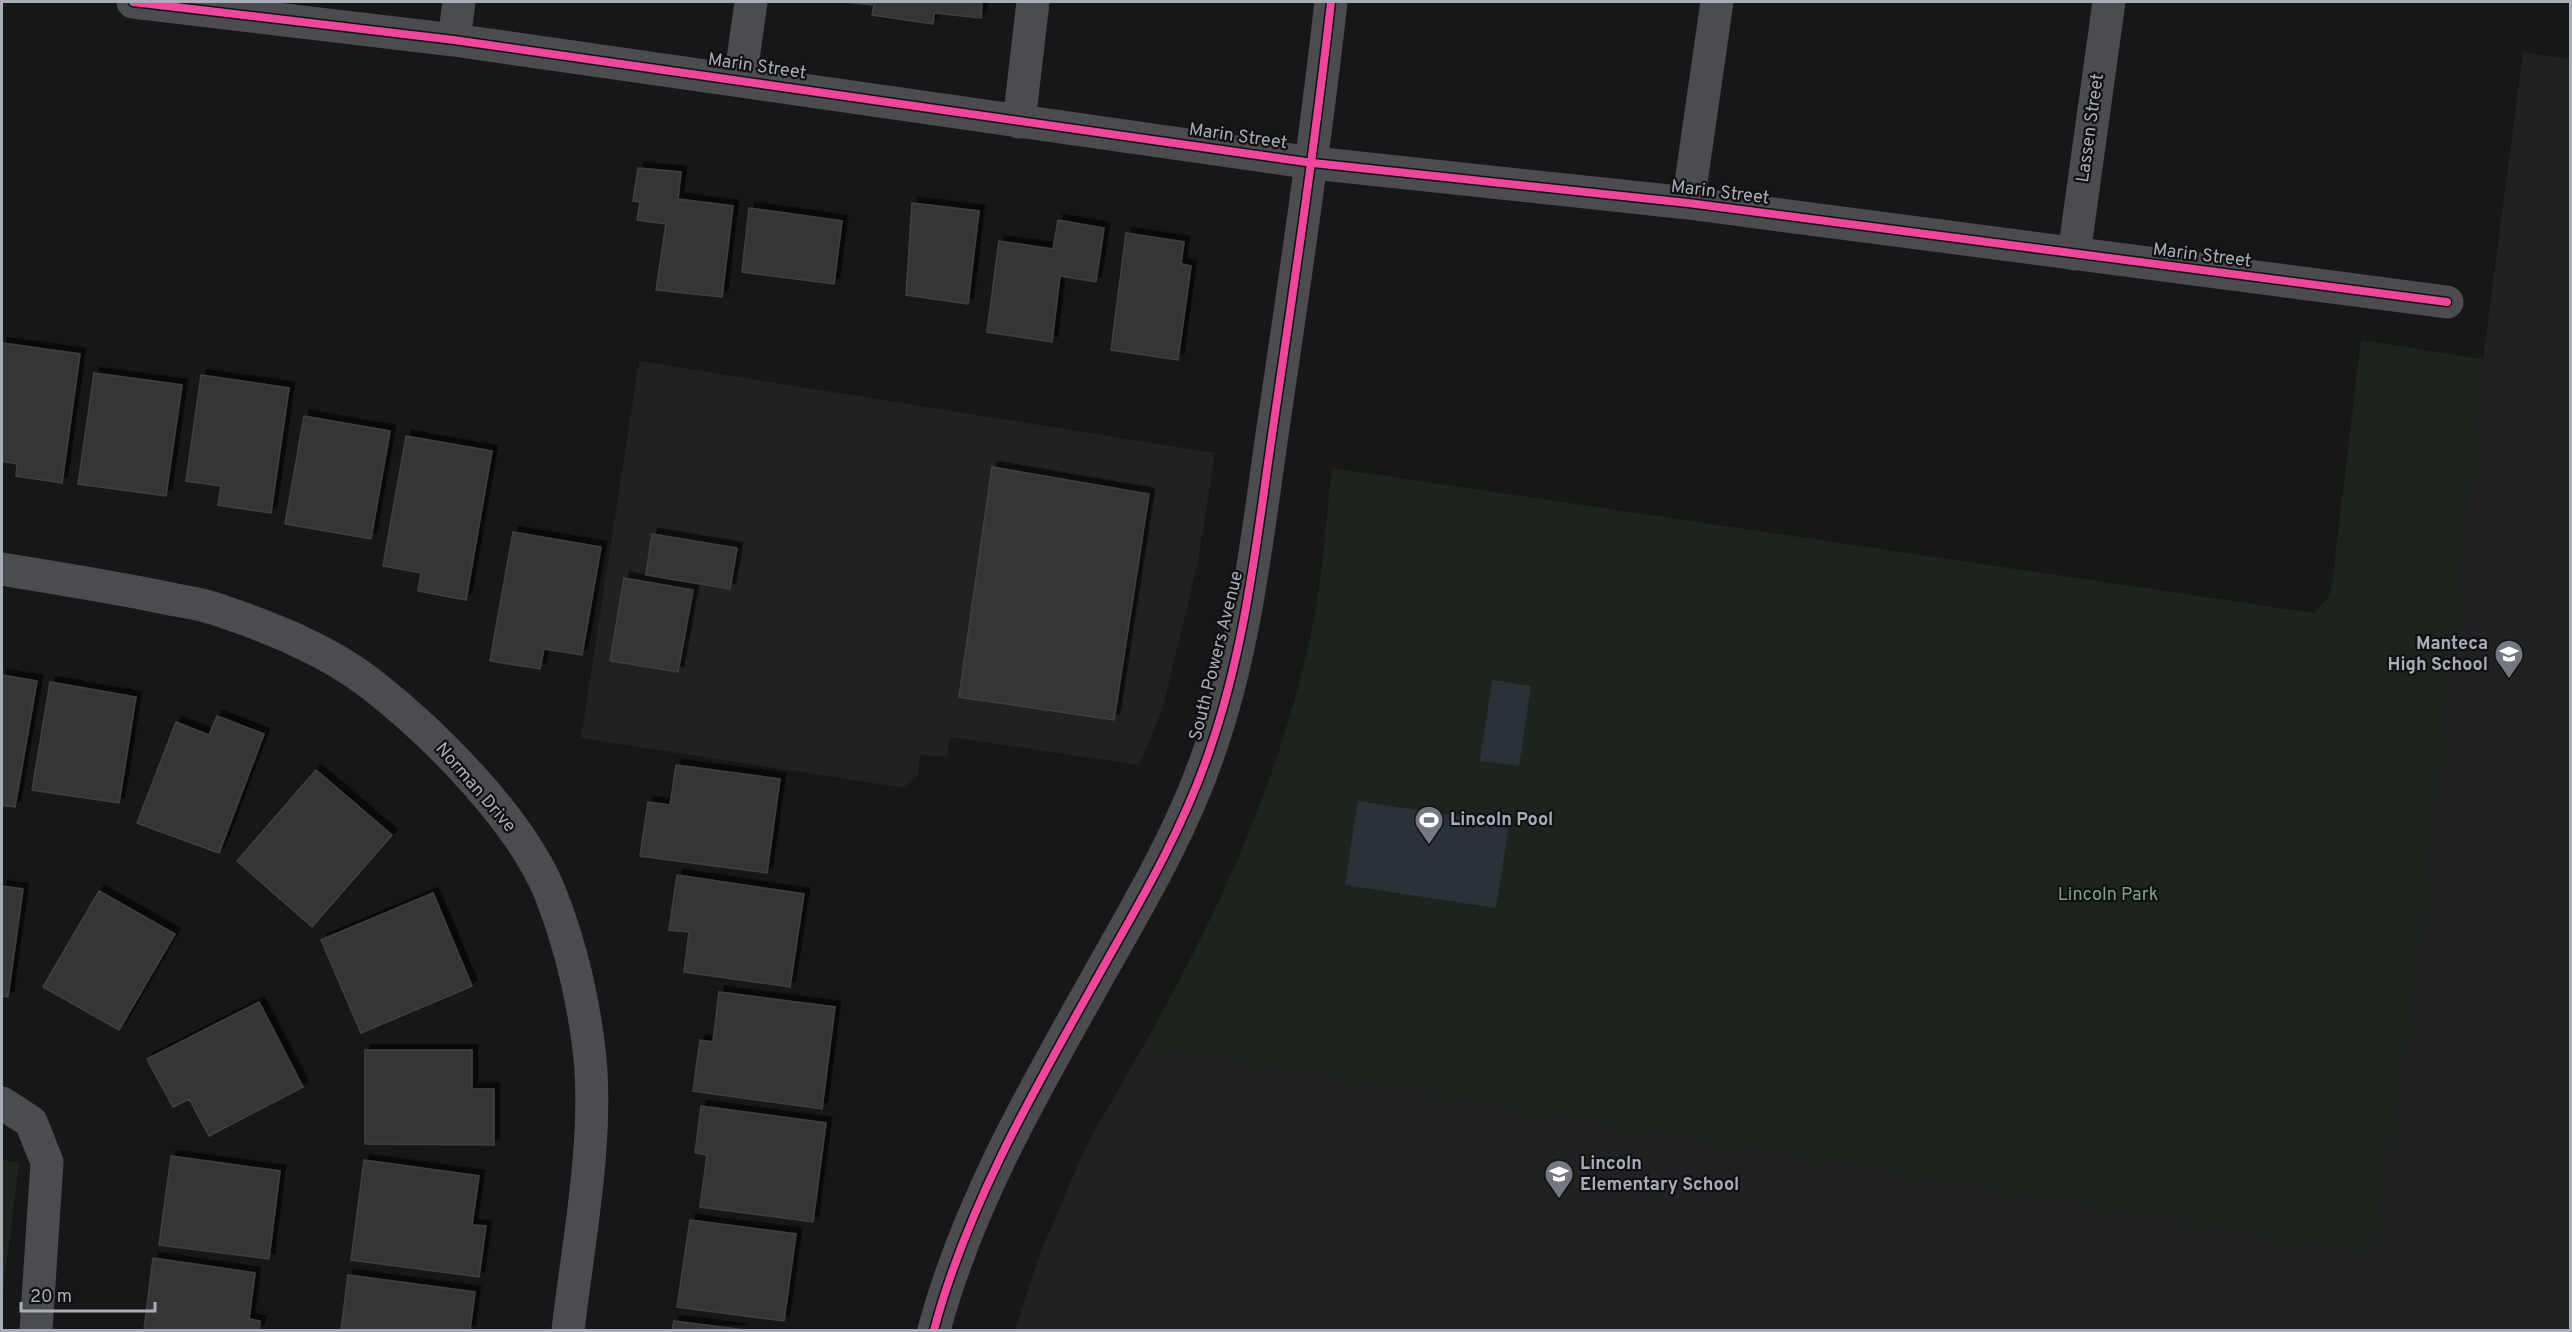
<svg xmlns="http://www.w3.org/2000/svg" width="2572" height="1332" viewBox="0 0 2572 1332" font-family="Overpass,sans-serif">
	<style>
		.built { fill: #212123 }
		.green { fill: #1d241e }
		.water { fill: #2a3239 }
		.building { fill: #353536; stroke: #3f4043; stroke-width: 1.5; filter: url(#shadow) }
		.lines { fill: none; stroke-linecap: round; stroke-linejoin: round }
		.minor { stroke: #4b4c50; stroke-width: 33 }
		.cycleway-casing { stroke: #111113; stroke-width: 11 }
		.cycleway { stroke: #ed469a; stroke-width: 8 }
		.labels { text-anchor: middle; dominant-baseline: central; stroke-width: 4.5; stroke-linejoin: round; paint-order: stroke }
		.street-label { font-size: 18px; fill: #a8adb8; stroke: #111113 }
		.poi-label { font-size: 18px; font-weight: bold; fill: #a8adb8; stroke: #111113; text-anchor: start }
		.park-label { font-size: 18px; fill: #7fa381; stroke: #111113 }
	</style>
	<defs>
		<filter id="shadow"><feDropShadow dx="5.5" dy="-5.5" stdDeviation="0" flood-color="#0009"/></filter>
	</defs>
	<rect width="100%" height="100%" fill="#171717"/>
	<path class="built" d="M2523,52L2570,59V1330H1015L1039,1256L1086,1146L1144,1045L2372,1254L2413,1001L2483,359Z
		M639,361L1215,453L1198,562L1162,711L1139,765L950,737L947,757L920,755L918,775L905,788L581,738Z"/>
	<path class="green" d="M2361,340L2483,359L2413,1001L2372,1254L1144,1045C1220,909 1277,788 1311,634C1323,580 1325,523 1332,468L2314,613L2328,598L2332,584Z
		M2,1160L19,1163L2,1301Z"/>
	<path class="water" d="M1492,680L1531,686L1519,766L1480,761Z
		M1358,801L1509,824L1496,908L1345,885Z"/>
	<path class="building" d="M843,2H982L981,18L934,13L933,24L872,15L874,5Z
		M638,168L681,172L678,199L733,206L722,297L656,290L666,224L637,220L640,202L633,201Z
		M912,203L979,211L968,304L906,295Z
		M749,208L842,221L834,284L742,272Z
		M1058,220L1104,228L1096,282L1060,276L1052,342L987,332L999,241L1053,249Z
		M1126,233L1184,242L1181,264L1191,266L1178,360L1111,350Z
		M2,343L80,354L62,483L16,476L17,464L2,461Z
		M94,373L182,385L166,496L78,484Z
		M201,375L289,388L271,513L218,505L221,486L186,481Z
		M304,416L390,431L371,539L285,524Z
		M406,436L492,451L466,600L418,591L421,573L383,566Z
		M992,467L1149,494L1114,720L959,697Z
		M513,532L601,547L582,655L544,649L540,669L490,661Z
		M652,534L737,548L730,589L646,575Z
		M624,578L693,590L678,672L610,661Z
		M2,675L37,681L15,807L2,805Z
		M50,682L136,697L119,803L32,790Z
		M217,716L264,734L219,853L137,823L176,722L209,735Z
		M676,765L780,779L767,873L640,856L648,802L670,805Z
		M316,770L392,835L312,927L237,861Z
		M677,875L804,894L790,987L684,972L689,932L669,930Z
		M2,886L23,889L8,997L2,996Z
		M99,891L175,934L119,1030L43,987Z
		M433,893L472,986L361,1033L321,940Z
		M719,992L835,1007L822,1109L693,1091L700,1040L713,1042Z
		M259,1002L303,1087L209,1136L189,1099L173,1107L147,1059Z
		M365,1050H472V1089H494V1145L365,1144Z
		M701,1106L826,1123L813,1222L700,1207L707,1155L695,1153Z
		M171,1156L280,1171L269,1259L159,1245Z
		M364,1160L479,1176L472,1225L486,1226L479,1277L351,1260Z
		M690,1220L796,1234L784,1321L677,1307Z
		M153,1258L255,1273L249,1319L260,1321L259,1330H144Z
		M348,1275L475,1292L470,1330H341Z
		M674,1321L744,1330H672Z"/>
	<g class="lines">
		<path class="minor" d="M133,2L454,40L1313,163L1688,203L2447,302
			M454,40L459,2
			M740,80L751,2
			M1019,122L1033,2
			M1688,203L1717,2
			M2074,254L2109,2
			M2,569C55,578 108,586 161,597C179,601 199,603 216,609C269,627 326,649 371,684C434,733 522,821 551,895C571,946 584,1003 590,1058C598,1143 578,1245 568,1330
			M2,1103L31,1122L47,1162L36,1330
			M934,1330C970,1196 1043,1075 1110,955C1147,890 1185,823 1209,752C1246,647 1257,537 1273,428C1294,286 1315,144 1331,2"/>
		<g class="cycleway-casing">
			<path id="cycleway" d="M133,2L454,40L1313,163L1688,203L2447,302
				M934,1330C970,1196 1043,1075 1110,955C1147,890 1185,823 1209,752C1246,647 1257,537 1273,428C1294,286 1315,144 1331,2"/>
		</g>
		<use href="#cycleway" class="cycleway"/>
	</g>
	<defs>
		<g id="school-pin" transform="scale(1.5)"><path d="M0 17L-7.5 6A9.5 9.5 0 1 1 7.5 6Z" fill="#757880" stroke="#111113"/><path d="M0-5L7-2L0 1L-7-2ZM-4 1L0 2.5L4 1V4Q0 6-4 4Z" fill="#fff"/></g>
		<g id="stadium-pin" transform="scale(1.5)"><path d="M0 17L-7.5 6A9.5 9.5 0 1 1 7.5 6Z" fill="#757880" stroke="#111113"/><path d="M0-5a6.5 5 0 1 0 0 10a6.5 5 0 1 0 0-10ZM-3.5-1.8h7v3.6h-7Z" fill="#fff"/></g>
	</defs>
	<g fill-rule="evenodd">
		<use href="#school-pin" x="2509" y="654"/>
		<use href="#stadium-pin" x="1429" y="820"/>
		<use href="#school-pin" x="1559" y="1174"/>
	</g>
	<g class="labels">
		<g class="street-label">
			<text transform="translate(757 67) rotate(8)">Marin Street</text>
			<text transform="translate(2091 128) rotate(-82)">Lassen Street</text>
			<text transform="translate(1238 137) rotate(8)">Marin Street</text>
			<text transform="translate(1720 193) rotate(7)">Marin Street</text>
			<text transform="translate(2202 256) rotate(7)">Marin Street</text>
			<text transform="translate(1217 656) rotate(-76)">South Powers Avenue</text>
			<text transform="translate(475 788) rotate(49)">Norman Drive</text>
		</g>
		<g class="poi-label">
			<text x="2488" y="644" text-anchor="end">Manteca<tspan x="2488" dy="21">High School</tspan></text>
			<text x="1450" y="820">Lincoln Pool</text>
			<text x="1580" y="1164">Lincoln<tspan x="1580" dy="21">Elementary School</tspan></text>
		</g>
		<g class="park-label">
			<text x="2108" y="895">Lincoln Park</text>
		</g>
	</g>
	<rect width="2572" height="1332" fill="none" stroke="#a8adb8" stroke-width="6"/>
	<path d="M21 1302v9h134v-9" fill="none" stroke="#a8adb8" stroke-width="3"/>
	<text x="30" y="1302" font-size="18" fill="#a8adb8" stroke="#111113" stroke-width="4.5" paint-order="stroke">20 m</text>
</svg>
